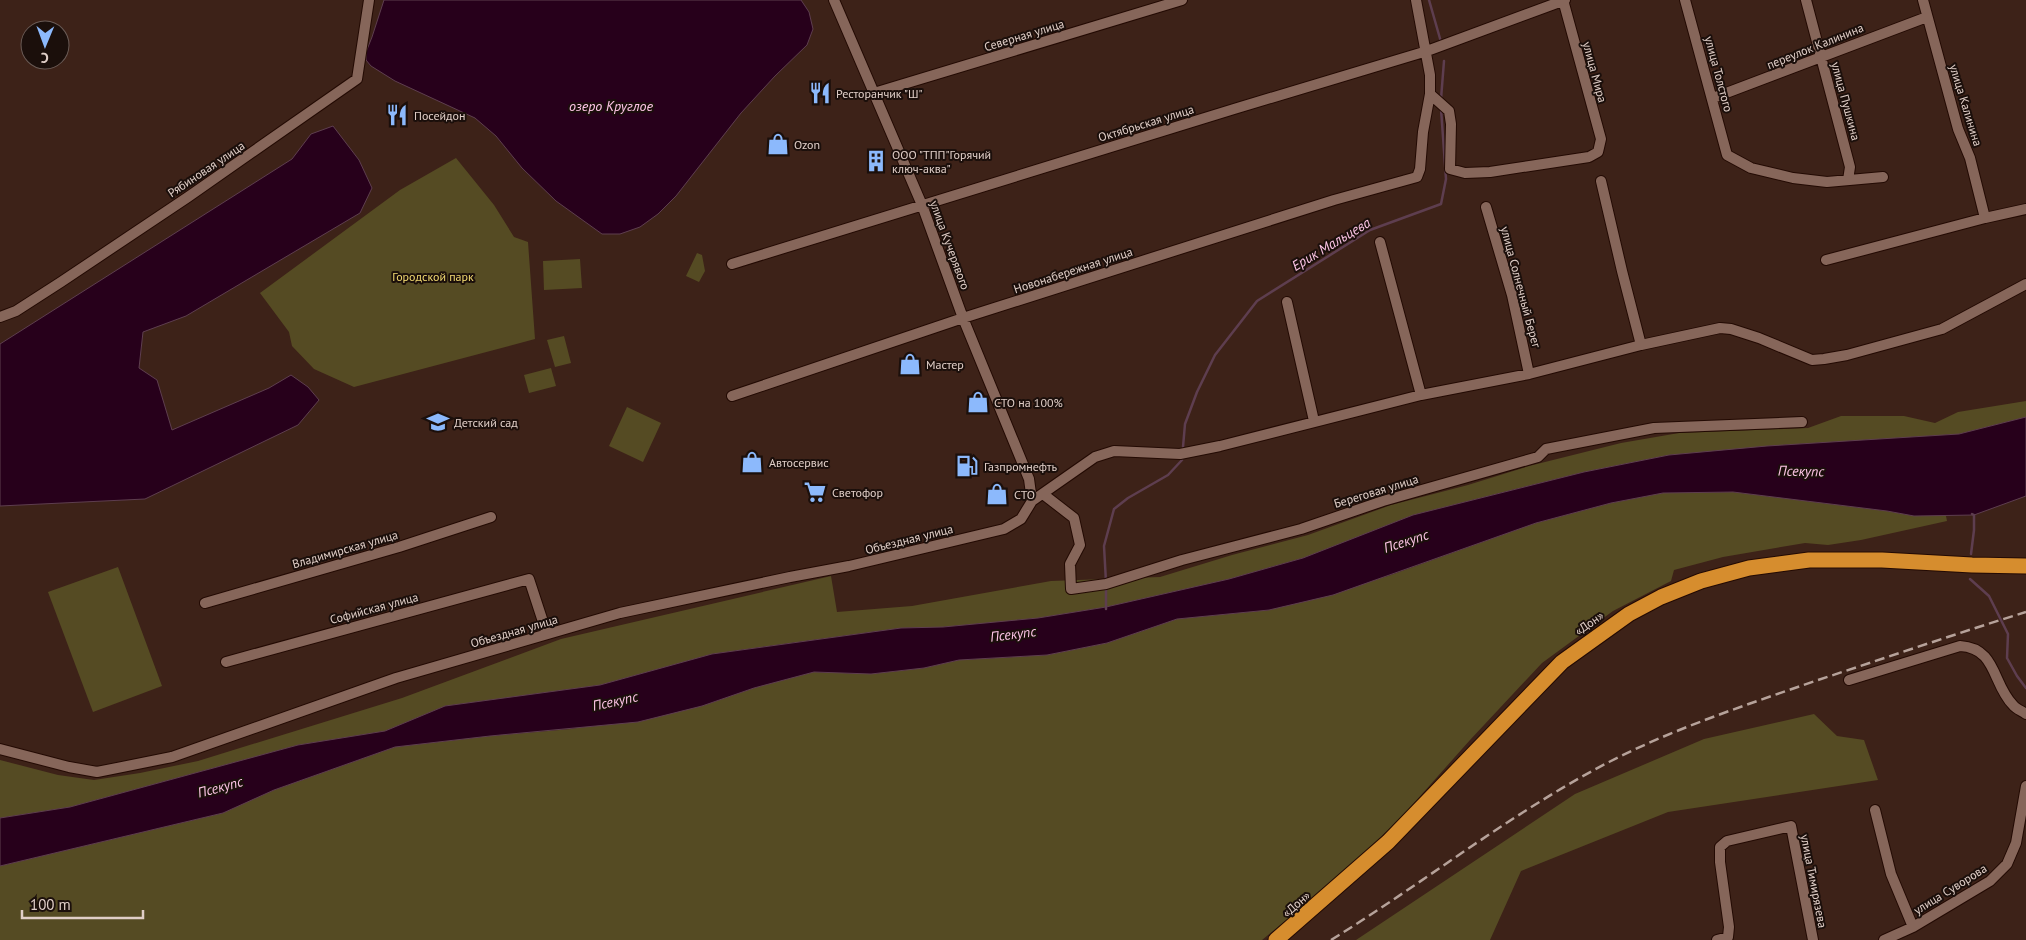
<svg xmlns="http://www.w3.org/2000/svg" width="2026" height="940" viewBox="0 0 2026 940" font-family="'PT Sans',sans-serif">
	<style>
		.green { fill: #554b23 }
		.water { fill: #27001b; stroke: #5e3e4f }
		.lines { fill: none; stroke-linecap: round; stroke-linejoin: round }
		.stream { stroke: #5e3e4f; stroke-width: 2.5 }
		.minor-casing { stroke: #230a03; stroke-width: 12 }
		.highway-casing { stroke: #230a03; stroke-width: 17 }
		.minor { stroke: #86665a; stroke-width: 10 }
		.highway { stroke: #d68d2e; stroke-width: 15 }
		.rail { stroke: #b6a29a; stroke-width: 2.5; stroke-dasharray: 10 5; stroke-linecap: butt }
		.labels { text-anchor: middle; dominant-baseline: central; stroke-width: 4; stroke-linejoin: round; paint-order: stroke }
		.street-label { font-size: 12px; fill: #e0cec7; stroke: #1b0f0b }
		.poi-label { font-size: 12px; fill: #e0cec7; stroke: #1b0f0b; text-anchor: start }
		.park-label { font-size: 12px; fill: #f0d870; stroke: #1b0f0b }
		.water-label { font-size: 14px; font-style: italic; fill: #fdc5e6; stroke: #1b0f0b }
	</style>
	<rect width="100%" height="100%" fill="#3d2218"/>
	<path class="green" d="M456,158L494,205L514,237L528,242L535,339L354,387L314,369L292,346L289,332L260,293L400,190Z
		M697,253L702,255L705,271L699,282L686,276Z
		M580,259L582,288L544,290L543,261Z
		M564,336L571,363L555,367L547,340Z
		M551,368L556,386L529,393L524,375Z
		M2026,401V417L1959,434L1669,455L1584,472L1413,515L1303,558L1229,579L1106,607L1038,618L943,627L901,628L712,654L600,685L445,706L385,731L298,745L70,807L0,818V760L58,775L94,780L140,773L198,761L402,698L561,639L831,576L837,612L912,606L1051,581L1160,577L1232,555L1308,535L1391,505L1468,485L1529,466L1621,443L1679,433L1808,428L1841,416H1904L1935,423L1958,412Z
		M627,407L661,423L643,462L609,446Z
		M1733,492L1887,511L1914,516H1946L1947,521L1861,540L1828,545L1805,543L1723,557L1674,570L1671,581L1613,611L1542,663L1470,740L1398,821L1321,892L1262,940H0V866L223,813L274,790L395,747L490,736L571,729L702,706L754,688L814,672L871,674L924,668L959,660L1047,655L1107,643L1177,619L1269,610L1388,576L1536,523L1611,503L1663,493Z
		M118,567L162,686L93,712L48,592Z
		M1814,714L1837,736L1864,740L1878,780L1668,812L1521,871L1490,940H1356L1575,794L1704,739Z"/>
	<path class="water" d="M384,0H801L809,12L813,29L807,45L775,76L741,113L676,196L658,214L640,227L620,234H602L556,201L522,168L496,136L475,118L395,81L371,66L366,60V52L372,37Z
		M333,126L359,160L372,188L360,213L186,316L143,332L139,368L157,380L172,430L269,388L291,375L308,387L319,400L298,425L145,499L0,506V344L292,159L311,134Z
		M2026,417V496L1974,515L1914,516L1887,511L1733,492L1663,493L1611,503L1536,523L1333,595L1269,610L1177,619L1107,643L1047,655L959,660L924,668L871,674L814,672L754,688L702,706L638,722L490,736L395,747L274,790L223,813L0,866V818L70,807L298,745L385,731L445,706L600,685L712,654L901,628L943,627L1038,618L1106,607L1229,579L1303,558L1413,515L1584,472L1669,455L1767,446L1959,434Z"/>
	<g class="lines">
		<path class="stream" d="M1429,0L1441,42
			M1441,99L1444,61
			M1183,447L1185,424L1197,392L1215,355L1257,301L1370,230L1441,204L1446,179L1441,109
			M1971,554L1974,530V515L1972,514
			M1970,579L1989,596L2008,634L2007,658L2017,676L2026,688
			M1106,582L1104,546L1114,509L1128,498L1168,475L1182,460
			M1106,587V609"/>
		<g class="minor-casing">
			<path id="minor" d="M834,0L922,205L963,318L1029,479L1032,501
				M1685,0L1727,155L1751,168L1793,178L1827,182L1883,177
				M1806,0L1850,167L1848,180
				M1923,0L1958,129L1970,158L1985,218
				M874,93L1182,0
				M1430,94L1449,111L1451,124L1450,169L1465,173L1490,172L1589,157L1598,152L1601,139L1563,0
				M1713,98L1927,17
				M1601,181L1622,271L1641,345
				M1486,207L1512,295L1529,374
				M1380,242L1421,395
				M1826,260L1985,218L2026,209
				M732,264L1234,109L1427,51L1565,0
				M1287,302L1314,421
				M0,317L16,311L61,282L188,197L357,79L369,0
				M732,396L963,318L1334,200L1417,177L1420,169L1423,132L1430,94V75L1416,0
				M1043,494L1074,518L1080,545L1070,564L1071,589L1106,584L1182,560L1301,529L1383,501L1538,457L1546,449L1654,428L1802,422
				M205,603L399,547L491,517
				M226,662L529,579L547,634
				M1849,680L1960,646C1997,648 1992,684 2013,705C2016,709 2022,711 2026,714
				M0,749L69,767L97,772L172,757L396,678L620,613L790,577L849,566L1004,529L1021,519L1032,501L1095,457L1114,451L1180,454L1220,446L1421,395L1529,374L1641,345L1720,328L1731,329L1759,338L1812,360L1824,359L1847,355L1942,329L2026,284
				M1875,810L1891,874L1913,927
				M1717,940L1728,937L1729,927L1720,862V847L1727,841L1791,826L1813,940
				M1884,940L1913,927L1990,881L2007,864L2016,843L2026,786"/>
		</g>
		<g class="highway-casing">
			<path id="highway" d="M1276,940L1388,842L1562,662L1629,614L1661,597L1701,581L1749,568L1809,560H1882L1972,565L2026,566"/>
		</g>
		<use href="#minor" class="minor"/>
		<use href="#highway" class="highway"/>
		<path class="rail" d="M1331,940C1425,882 1511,813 1609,762C1675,728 1746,705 1815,681C1885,658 1955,634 2026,612"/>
	</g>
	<defs>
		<g id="restaurant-bare" transform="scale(1.725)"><path d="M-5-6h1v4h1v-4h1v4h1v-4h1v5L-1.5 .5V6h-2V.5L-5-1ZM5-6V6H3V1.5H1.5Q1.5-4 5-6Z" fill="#8cb9fc" stroke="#1b0f0b" stroke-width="2.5" paint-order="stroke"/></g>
		<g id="shop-bare" transform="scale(1.725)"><path d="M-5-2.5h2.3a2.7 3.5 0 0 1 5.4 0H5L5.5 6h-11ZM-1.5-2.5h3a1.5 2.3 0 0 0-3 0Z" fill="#8cb9fc" stroke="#1b0f0b" stroke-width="2.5" paint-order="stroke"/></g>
		<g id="building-bare" transform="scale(1.725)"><path d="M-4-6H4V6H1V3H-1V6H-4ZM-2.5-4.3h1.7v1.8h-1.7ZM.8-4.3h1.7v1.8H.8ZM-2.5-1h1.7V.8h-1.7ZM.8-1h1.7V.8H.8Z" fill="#8cb9fc" stroke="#1b0f0b" stroke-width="2.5" paint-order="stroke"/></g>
		<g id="school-bare" transform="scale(1.725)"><path d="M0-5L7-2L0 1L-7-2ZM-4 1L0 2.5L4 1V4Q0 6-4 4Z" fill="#8cb9fc" stroke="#1b0f0b" stroke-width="2.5" paint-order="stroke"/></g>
		<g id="fuel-bare" transform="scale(1.725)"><path d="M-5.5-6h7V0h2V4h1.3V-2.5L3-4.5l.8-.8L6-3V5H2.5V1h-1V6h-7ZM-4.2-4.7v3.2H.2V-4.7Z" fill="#8cb9fc" stroke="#1b0f0b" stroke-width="2.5" paint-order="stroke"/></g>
		<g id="supermarket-bare" transform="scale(1.725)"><path d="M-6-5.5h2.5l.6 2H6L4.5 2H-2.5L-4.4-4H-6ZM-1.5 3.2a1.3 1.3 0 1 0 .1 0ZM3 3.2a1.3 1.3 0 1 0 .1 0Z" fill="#8cb9fc" stroke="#1b0f0b" stroke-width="2.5" paint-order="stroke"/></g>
	</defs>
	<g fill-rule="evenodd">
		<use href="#restaurant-bare" x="820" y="93"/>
		<use href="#restaurant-bare" x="397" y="115"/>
		<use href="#shop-bare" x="778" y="144"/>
		<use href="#building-bare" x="876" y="161"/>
		<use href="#shop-bare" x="910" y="364"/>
		<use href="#shop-bare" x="978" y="402"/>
		<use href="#school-bare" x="438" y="422"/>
		<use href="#shop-bare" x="752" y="462"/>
		<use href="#fuel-bare" x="967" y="466"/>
		<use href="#supermarket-bare" x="815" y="492"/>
		<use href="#shop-bare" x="997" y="494"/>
	</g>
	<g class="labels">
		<g class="street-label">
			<text transform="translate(1024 35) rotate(-17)">Северная улица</text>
			<text transform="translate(1815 46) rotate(-22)">переулок Калинина</text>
			<text transform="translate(1595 72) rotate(75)">улица Мира</text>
			<text transform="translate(1719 74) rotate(75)">улица Толстого</text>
			<text transform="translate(1846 101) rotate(75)">улица Пушкина</text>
			<text transform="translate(1966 105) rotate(73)">улица Калинина</text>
			<text transform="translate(1146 123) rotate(-17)">Октябрьская улица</text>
			<text transform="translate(206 169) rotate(-34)">Рябиновая улица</text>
			<text transform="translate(950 245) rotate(70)">улица Кучерявого</text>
			<text transform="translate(1073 270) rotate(-18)">Новонабережная улица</text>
			<text transform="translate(1521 287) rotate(75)">улица Солнечный Берег</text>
			<text transform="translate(1376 491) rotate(-17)">Береговая улица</text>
			<text transform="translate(909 539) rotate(-14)">Объездная улица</text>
			<text transform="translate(345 549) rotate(-16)">Владимирская улица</text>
			<text transform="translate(374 608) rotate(-15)">Софийская улица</text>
			<text transform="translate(1589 623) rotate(-35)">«Дон»</text>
			<text transform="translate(514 631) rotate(-16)">Объездная улица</text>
			<text transform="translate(1814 881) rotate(79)">улица Тимирязева</text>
			<text transform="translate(1950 889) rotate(-32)">улица Суворова</text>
			<text transform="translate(1296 904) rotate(-42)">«Дон»</text>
		</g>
		<g class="poi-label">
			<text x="836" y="93">Ресторанчик "Ш"</text>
			<text x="414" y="115">Посейдон</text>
			<text x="794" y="144">Ozon</text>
			<text x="892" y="154">ООО "ТПП"Горячий<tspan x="892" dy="14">ключ-аква"</tspan></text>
			<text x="926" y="364">Мастер</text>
			<text x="994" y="402">СТО на 100%</text>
			<text x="454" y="422">Детский сад</text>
			<text x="769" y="462">Автосервис</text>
			<text x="984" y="466">Газпромнефть</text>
			<text x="832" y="492">Светофор</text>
			<text x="1014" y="494">СТО</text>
		</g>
		<g class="park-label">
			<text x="433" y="276">Городской парк</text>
		</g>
		<g class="water-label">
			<text x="611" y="106">озеро Круглое</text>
			<text transform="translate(1331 244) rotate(-31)">Ерик Мальцева</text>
			<text transform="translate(1801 471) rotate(1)">Псекупс</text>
			<text transform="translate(1406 541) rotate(-18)">Псекупс</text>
			<text transform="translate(1013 634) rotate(-7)">Псекупс</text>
			<text transform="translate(615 701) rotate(-12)">Псекупс</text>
			<text transform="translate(220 787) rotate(-15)">Псекупс</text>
		</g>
	</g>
	<g transform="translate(45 45) rotate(181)"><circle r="24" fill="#1b0f0b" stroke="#6a5b56"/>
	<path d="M0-4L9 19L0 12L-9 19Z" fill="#8cb9fc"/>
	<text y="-8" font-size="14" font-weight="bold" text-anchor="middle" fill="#e0cec7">С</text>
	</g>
	<path d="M22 910v8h121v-8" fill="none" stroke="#e0cec7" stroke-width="2.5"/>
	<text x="30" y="910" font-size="15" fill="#e0cec7" stroke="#1b0f0b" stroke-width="4" paint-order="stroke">100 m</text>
</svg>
